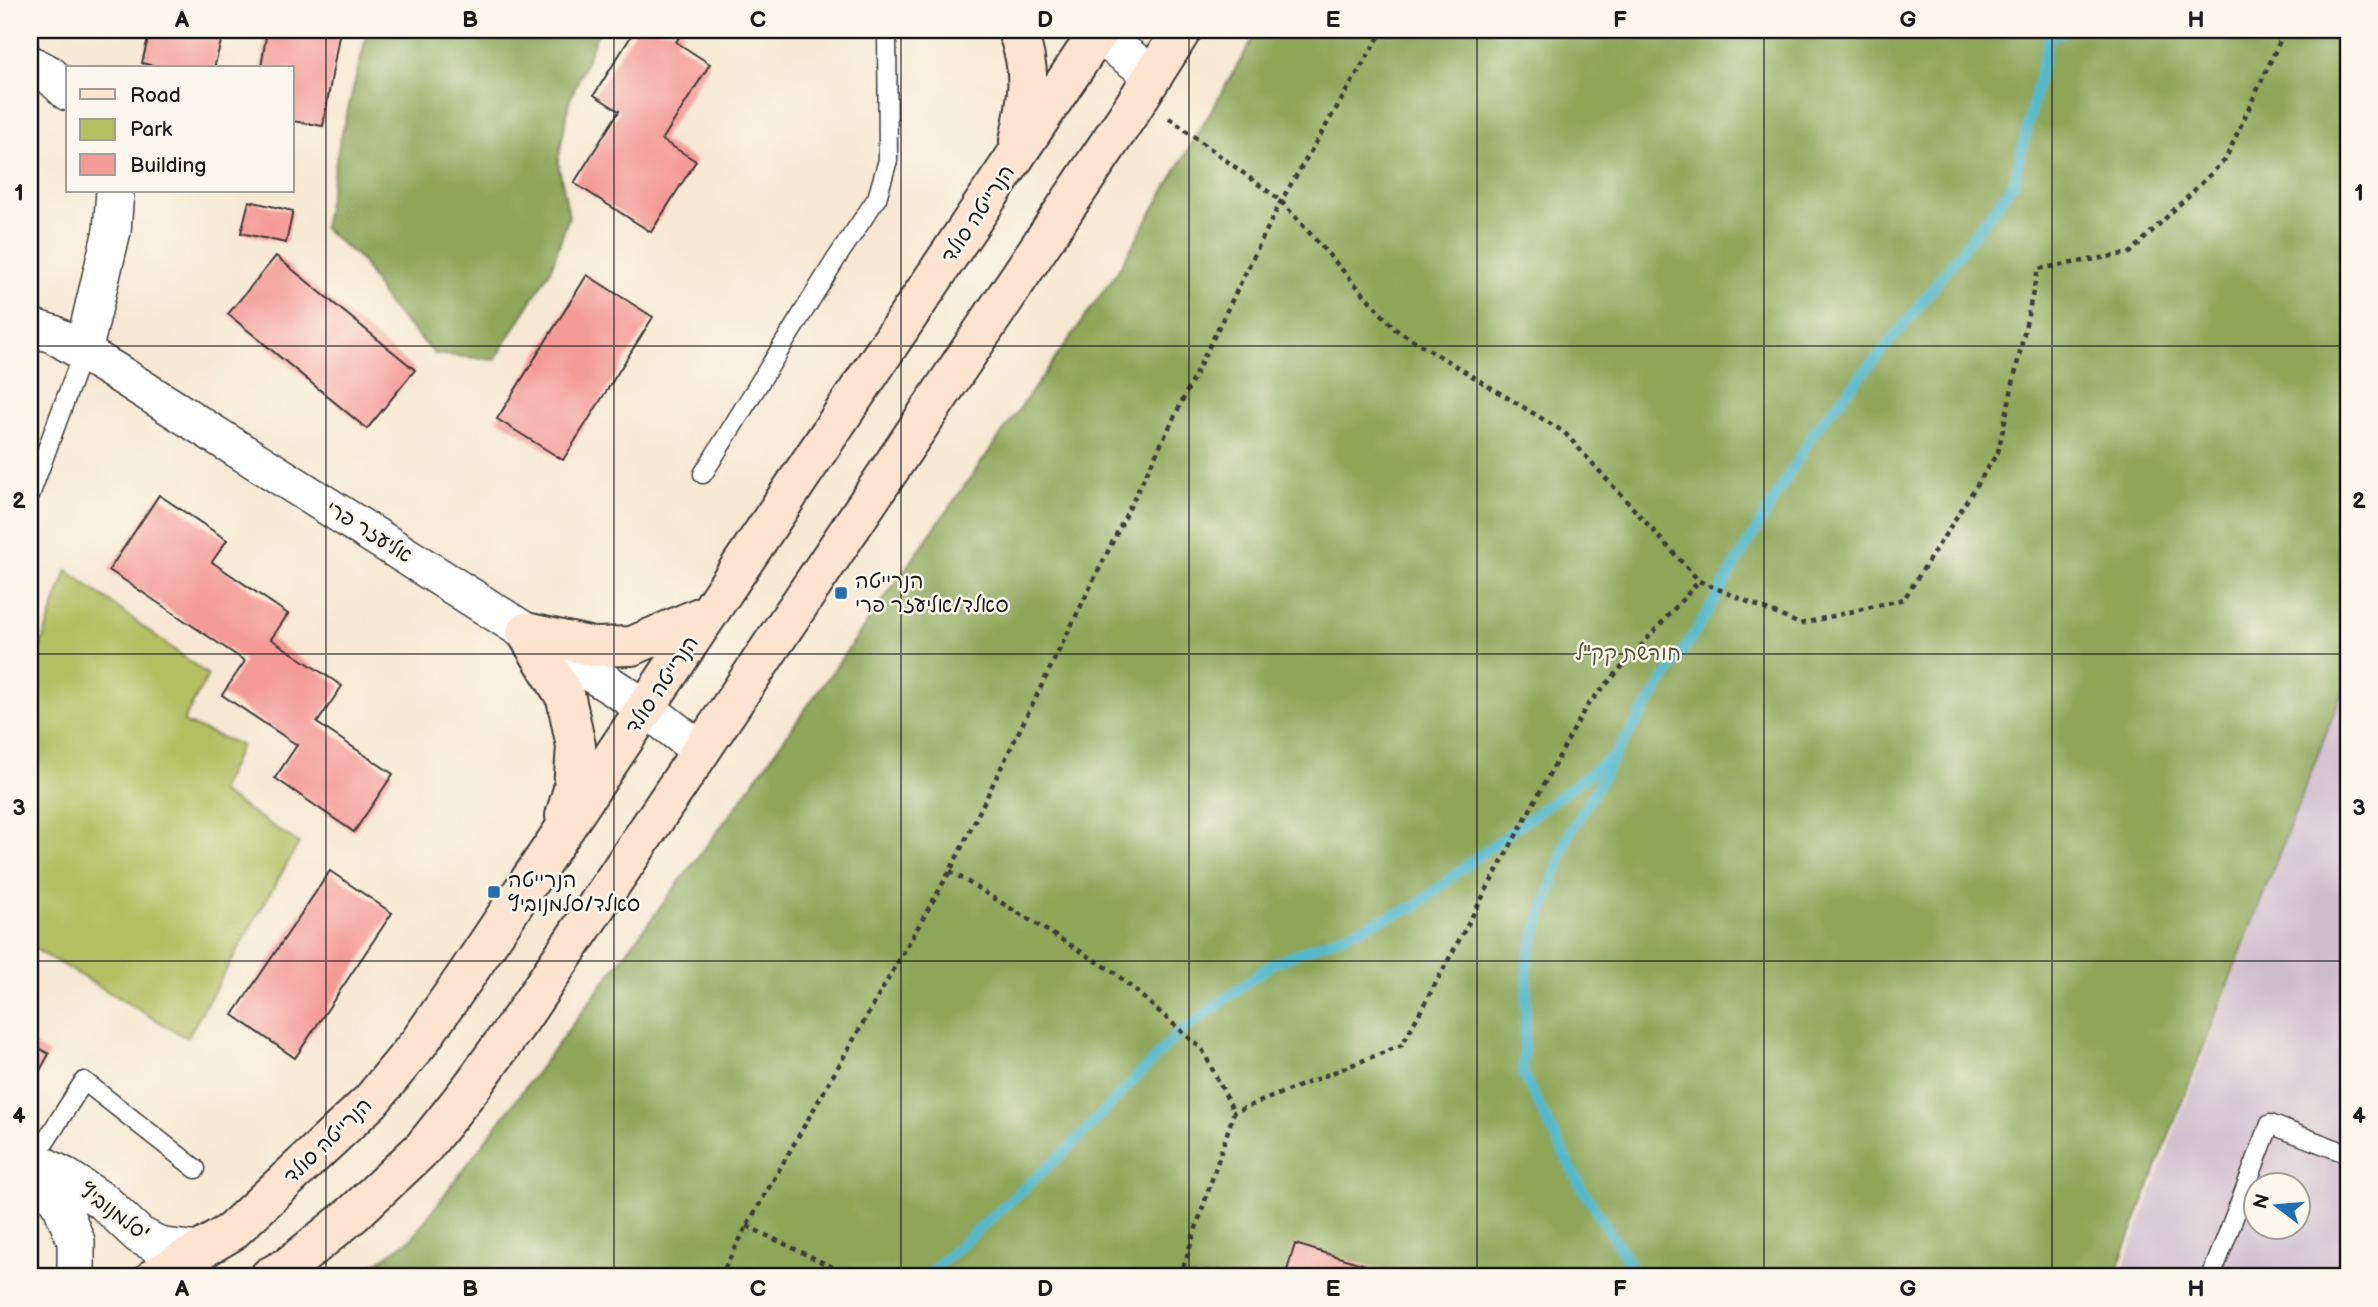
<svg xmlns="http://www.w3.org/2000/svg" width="2378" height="1307" viewBox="0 0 2378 1307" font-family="'Balsamiq Sans','Playpen Sans Hebrew',sans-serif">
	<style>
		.industrial { fill: #cfbdce; fill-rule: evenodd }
		.green { fill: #b2c062; stroke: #676e3f; stroke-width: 2 }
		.forest { fill: #8da658; stroke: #54613a; stroke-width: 2 }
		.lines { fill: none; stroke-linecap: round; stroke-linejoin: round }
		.stream { stroke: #51b9ce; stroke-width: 10 }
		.building { fill: #f49b98 }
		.lane-casing { stroke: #3d3b37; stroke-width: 21 }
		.street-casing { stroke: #3d3b37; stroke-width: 40 }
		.secondary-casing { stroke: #3d3b37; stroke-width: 42 }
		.path { stroke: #3d3b37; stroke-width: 4.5; stroke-dasharray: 5 5; stroke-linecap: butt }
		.lane { stroke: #fff; stroke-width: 18 }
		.street { stroke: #fff; stroke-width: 37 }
		.secondary { stroke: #fde4d1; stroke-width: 38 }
		.grid { fill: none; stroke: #1c1c1c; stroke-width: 2; stroke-opacity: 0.55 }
		.poi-dot { fill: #1f6fb2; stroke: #fbf7ec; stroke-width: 2.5 }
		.labels { text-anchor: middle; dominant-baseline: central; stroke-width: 5; stroke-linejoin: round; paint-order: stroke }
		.street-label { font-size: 21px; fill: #1c1c1c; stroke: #fbf7ec }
		.poi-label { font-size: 21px; fill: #1c1c1c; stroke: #fbf7ec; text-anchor: start }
		.park-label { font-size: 21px; fill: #505534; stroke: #fbf7ec }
		.neatline { fill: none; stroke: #1c1c1c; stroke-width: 2.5 }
		.grid-label { font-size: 23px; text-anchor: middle; font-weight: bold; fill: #1c1c1c }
	</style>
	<rect width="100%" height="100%" fill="#fbf7ec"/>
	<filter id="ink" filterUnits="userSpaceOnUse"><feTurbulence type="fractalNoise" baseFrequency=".0143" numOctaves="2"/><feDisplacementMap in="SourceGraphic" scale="14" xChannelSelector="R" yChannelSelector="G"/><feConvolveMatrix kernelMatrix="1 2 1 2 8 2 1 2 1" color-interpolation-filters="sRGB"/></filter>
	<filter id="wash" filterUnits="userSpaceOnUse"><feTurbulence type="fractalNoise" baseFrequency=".00686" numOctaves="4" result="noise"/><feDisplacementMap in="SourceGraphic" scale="28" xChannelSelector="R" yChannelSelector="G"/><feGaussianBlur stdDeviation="1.57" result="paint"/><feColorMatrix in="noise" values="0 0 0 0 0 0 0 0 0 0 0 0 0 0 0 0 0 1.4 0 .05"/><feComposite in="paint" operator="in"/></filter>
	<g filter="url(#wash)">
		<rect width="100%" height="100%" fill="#f7e8d3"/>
		<path class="industrial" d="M2348,675V1277H2119ZM2256,1184H2298V1226H2256Z"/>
		<path class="green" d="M67,570L208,675L183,722L241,745L220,792L299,843L187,1038L30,946V676Z"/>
		<path class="forest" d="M368,30H599L569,102L558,162L569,216L551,269L495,360L435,354L388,305L361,260L323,228L339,145Z
			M1258,30H2348V677L2114,1277H356L412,1238L737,805L1117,272Z"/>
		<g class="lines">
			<path class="stream" d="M2044,30L2049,37L2067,30
				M1614,759L1568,836L1528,958L1523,1074L1580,1185L1638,1277
				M925,1277L1069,1148L1176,1036L1272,964L1416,906L1472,861L1615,755L1698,628L1816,429L1909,319L2014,183L2049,37"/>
		</g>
		<g id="blocks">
			<path class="building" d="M150,30H224L214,68H161L142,63Z
				M267,30H340L323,126L292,121V68H261Z
				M635,30H684L676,42L710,64L662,140L696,161L651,232L574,183L619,111L594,95Z
				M30,148L38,150L31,181L30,180Z
				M249,201L293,211L286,243L241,233Z
				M276,256L415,370L367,429L228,314Z
				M587,275L653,317L563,460L497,419Z
				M159,495L227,540L212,562L288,614L271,639L342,686L317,723L393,774L354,832L275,778L297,745L222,695L245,661L109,570Z
				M330,871L392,913L295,1058L233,1015Z
				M30,1043L49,1054L30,1089Z
				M1295,1244L1385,1271L1383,1277H1285Z"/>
		</g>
	</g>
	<g filter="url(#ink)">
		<use href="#blocks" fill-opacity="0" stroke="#3d3b37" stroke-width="2"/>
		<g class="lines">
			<g class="lane-casing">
				<path id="lane" d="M703,474L836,259L877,198L888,160L887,30
					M30,495L83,352
					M33,1161L84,1081L196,1169
					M2211,1277L2270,1124L2348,1154"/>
			</g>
			<g class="street-casing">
				<path id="street" d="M1092,30L1153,75
					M30,64L49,74L68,92
					M30,327L53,334L116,372L646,708L701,751
					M83,352L112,231L115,191
					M30,1159L64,1176L104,1202L139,1235L162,1247L198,1251
					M34,1162L62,1207L76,1241V1277"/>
			</g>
			<g class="secondary-casing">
				<path id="secondary" d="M1017,30C1033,73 1028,97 1019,141
					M526,632L566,698L576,746L573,789L565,816
					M526,632L593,647L632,646L709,613
					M155,1277L231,1232L371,1101L418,1044L465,977L1100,30
					M269,1277L289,1266L353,1214L423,1148L473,1085L522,1017L1128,115L1182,30"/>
			</g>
			<path class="path" d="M1169,118L1281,201L1395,329L1564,432L1699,581L1800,624L1904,599L1998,452L2038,269L2130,253L2225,160L2285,30
				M950,871L1114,972L1202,1049L1234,1112
				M747,1226L853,1277
				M720,1277L747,1226L950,871L1281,201L1383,30
				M1180,1277L1234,1112L1402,1045L1586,707L1699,581"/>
			<use href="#lane" class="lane"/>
			<use href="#street" class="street"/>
			<use href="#secondary" class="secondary"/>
		</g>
	</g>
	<path class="grid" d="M326,30V1277M614,30V1277M901,30V1277M1189,30V1277M1477,30V1277M1764,30V1277M2052,30V1277M30,346H2348M30,654H2348M30,961H2348"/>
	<g class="poi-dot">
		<rect x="834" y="586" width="14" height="14" rx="3.5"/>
		<rect x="487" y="885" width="14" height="14" rx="3.5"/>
	</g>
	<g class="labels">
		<g class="street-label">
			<text transform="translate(978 214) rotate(-56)">הנרייטה סולד</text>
			<text transform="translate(369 532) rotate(32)">אליעזר פרי</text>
			<text transform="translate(662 685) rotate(-56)">הנרייטה סולד</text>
			<text transform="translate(328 1141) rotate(-44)">הנרייטה סולד</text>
			<text transform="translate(114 1212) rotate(37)">סלמנוביץ'</text>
		</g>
		<g class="poi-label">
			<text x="855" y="581">הנרייטה<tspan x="855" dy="24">סאלד/אליעזר פרי</tspan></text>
			<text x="508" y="880">הנרייטה<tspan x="508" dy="24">סאלד/סלמנוביץ</tspan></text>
		</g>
		<g class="park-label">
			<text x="1628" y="653">חורשת קק"ל</text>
		</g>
	</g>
	<rect width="2378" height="1307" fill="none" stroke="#fbf7ec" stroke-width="77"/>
	<rect x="66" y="66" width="228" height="126" fill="#fbf7ec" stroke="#a29f99" stroke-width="2"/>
	<rect x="80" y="89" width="35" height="10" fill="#fde4d1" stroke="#a29f99" stroke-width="2"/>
	<text x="130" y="102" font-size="21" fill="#1c1c1c">Road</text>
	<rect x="80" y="119" width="35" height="21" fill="#b2c062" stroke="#a29f99" stroke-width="2"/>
	<text x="130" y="136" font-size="21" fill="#1c1c1c">Park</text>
	<rect x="80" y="154" width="35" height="21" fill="#f49b98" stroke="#a29f99" stroke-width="2"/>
	<text x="130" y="172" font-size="21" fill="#1c1c1c">Building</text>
	<g transform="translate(2277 1206) rotate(286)"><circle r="33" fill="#fbf7ec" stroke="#a29f99" stroke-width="2"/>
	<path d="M0-5L12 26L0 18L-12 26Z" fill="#1f6fb2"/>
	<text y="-10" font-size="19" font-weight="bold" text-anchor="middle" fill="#1c1c1c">N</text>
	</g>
	<rect x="38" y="38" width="2302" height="1230" class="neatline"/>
	<g class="grid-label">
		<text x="182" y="27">A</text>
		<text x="470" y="27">B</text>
		<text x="758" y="27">C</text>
		<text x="1045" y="27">D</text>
		<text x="1333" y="27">E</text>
		<text x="1620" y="27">F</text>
		<text x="1908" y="27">G</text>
		<text x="2196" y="27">H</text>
		<text x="19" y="200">1</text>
		<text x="2359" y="200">1</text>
		<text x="19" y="508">2</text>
		<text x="2359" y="508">2</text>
		<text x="19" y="815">3</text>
		<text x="2359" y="815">3</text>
		<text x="19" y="1123">4</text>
		<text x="2359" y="1123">4</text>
		<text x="182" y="1296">A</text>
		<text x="470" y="1296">B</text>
		<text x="758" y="1296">C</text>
		<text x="1045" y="1296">D</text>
		<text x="1333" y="1296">E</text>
		<text x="1620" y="1296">F</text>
		<text x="1908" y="1296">G</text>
		<text x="2196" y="1296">H</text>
	</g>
</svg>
